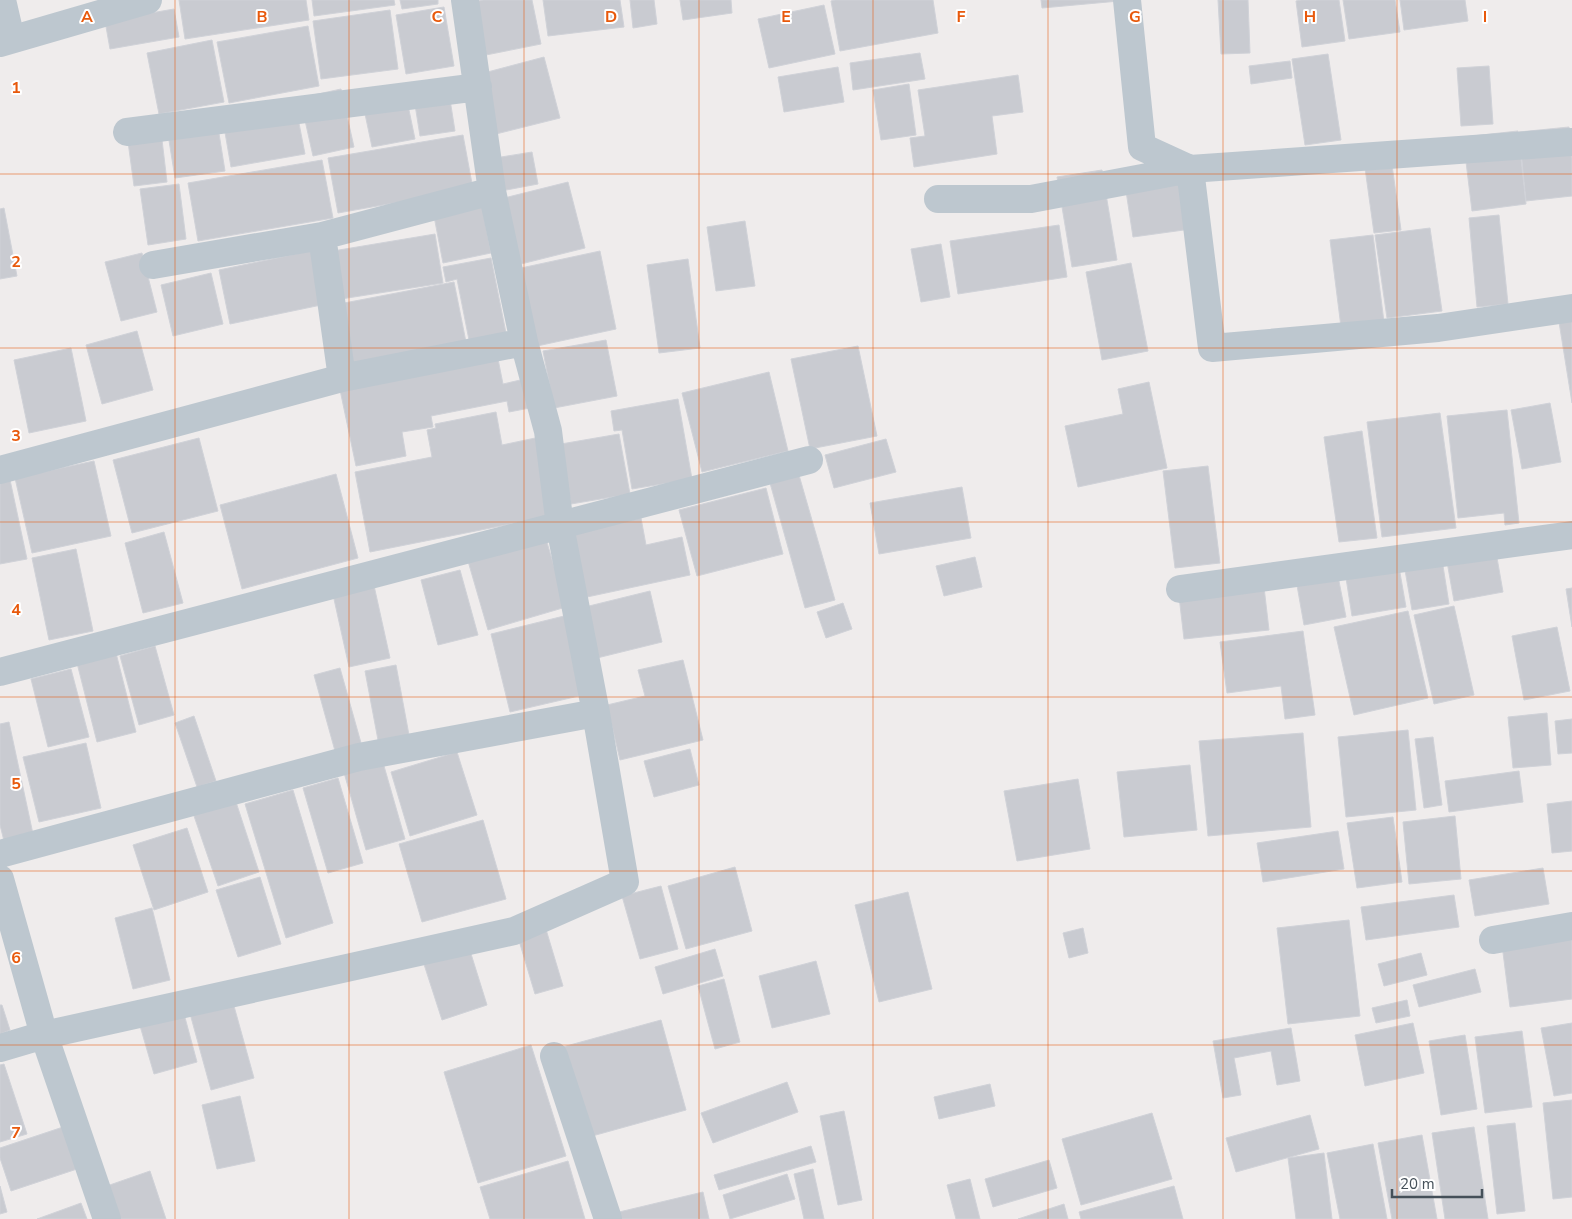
<svg xmlns="http://www.w3.org/2000/svg" width="1572" height="1219" viewBox="0 0 1572 1219" font-family="'Nunito Sans',sans-serif">
	<style>
		.building { fill: #c9cbd1; stroke: #d0d2d8 }
		.lines { fill: none; stroke-linecap: round; stroke-linejoin: round }
		.minor { stroke: #bdc7cf; stroke-width: 28 }
		.grid { fill: none; stroke: #e8590c; stroke-width: 1; stroke-opacity: 0.55 }
		.grid-label { font-size: 16px; text-anchor: middle; font-weight: bold; fill: #e8590c; stroke: #fff; stroke-width: 4; stroke-linejoin: round; paint-order: stroke }
	</style>
	<rect width="100%" height="100%" fill="#efecec"/>
	<path class="building" d="M179,0H306L309,20L185,39Z
		M312,0H394L395,5L314,16Z
		M400,0H438V4L402,9Z
		M483,0H532L541,44L481,56L471,3Z
		M543,0H620L624,27L548,36Z
		M630,0H654L657,24L633,28Z
		M680,0H731L732,13L683,20Z
		M835,0H933L938,33L840,51L831,1Z
		M1041,0H1119V1L1042,8Z
		M1218,0H1248L1250,53L1221,54Z
		M1301,0H1339L1345,41L1302,47L1296,1Z
		M1343,0H1395L1400,32L1349,39Z
		M1400,0H1465L1468,21L1404,30Z
		M824,5L835,54L769,68L758,19Z
		M444,7L454,66L406,74L396,15Z
		M174,9L179,37L110,49L105,21Z
		M390,10L398,69L321,79L313,21Z
		M308,26L319,86L229,103L217,42Z
		M212,40L224,102L159,114L147,53Z
		M920,53L925,79L853,90L850,63Z
		M1328,54L1341,140L1305,145L1292,59Z
		M544,57L560,118L496,134L480,74Z
		M1290,61L1292,78L1251,84L1249,66Z
		M1489,66L1493,124L1461,126L1457,68Z
		M838,67L844,102L784,112L778,77Z
		M1018,75L1023,112L992,116L997,154L914,167L910,138L925,136L918,90Z
		M909,84L916,135L881,140L873,90Z
		M404,86L415,139L372,147L361,95Z
		M448,87L455,131L420,136L413,92Z
		M341,89L354,147L313,156L300,98Z
		M296,108L305,154L231,167L223,121Z
		M217,121L225,171L175,178L167,128Z
		M160,123L167,182L134,186L126,127Z
		M1569,127L1572,159V196L1526,201L1519,132Z
		M1518,131L1526,204L1472,211L1463,137Z
		M463,135L473,189L338,213L328,158Z
		M532,152L538,184L501,191L495,158Z
		M322,160L333,218L198,241L188,183Z
		M1392,165L1401,230L1374,233L1365,168Z
		M1102,170L1117,260L1072,267L1057,177Z
		M568,182L585,248L521,264L504,198Z
		M1185,183L1191,229L1133,237L1126,191Z
		M179,184L186,239L148,245L140,189Z
		M481,201L491,253L443,263L433,211Z
		M4,208L17,276L0,279V209Z
		M1499,215L1508,304L1477,307L1469,218Z
		M745,221L755,286L716,291L707,227Z
		M1059,225L1067,277L958,294L950,241Z
		M1430,228L1442,311L1387,318L1375,235Z
		M435,234L443,283L341,299L333,251Z
		M1373,235L1384,322L1341,327L1330,240Z
		M941,244L950,297L921,302L911,249Z
		M315,250L326,304L230,324L219,270Z
		M600,251L616,329L537,346L521,268Z
		M142,253L157,312L121,321L105,262Z
		M491,258L506,333L469,340L457,279L446,282L443,267Z
		M688,259L700,348L659,353L647,265Z
		M1131,263L1148,351L1102,360L1086,272Z
		M211,273L223,324L173,336L161,285Z
		M454,282L466,342L351,365L339,304Z
		M1572,320V403L1559,322Z
		M137,331L153,390L102,404L86,345Z
		M606,340L617,396L554,408L543,351Z
		M858,346L877,436L810,449L791,359Z
		M71,348L86,421L29,433L14,360Z
		M497,354L503,384L529,378L535,407L509,412L507,401L431,416L433,427L402,432L406,456L356,466L339,385Z
		M769,372L788,451L702,472L682,393Z
		M1149,382L1167,468L1078,487L1065,426L1123,414L1118,389Z
		M678,399L692,479L632,489L622,430L614,431L611,411Z
		M1550,403L1561,462L1522,469L1511,410Z
		M1507,410L1519,523L1505,525L1504,513L1458,518L1447,416Z
		M496,412L502,445L540,437L556,515L370,552L355,472L432,457L427,430L436,428L435,424Z
		M1440,413L1456,528L1382,537L1367,422Z
		M1362,431L1377,538L1339,542L1324,437Z
		M619,434L630,494L571,504L561,444Z
		M199,438L218,511L132,533L113,460Z
		M886,439L896,472L834,488L825,455Z
		M94,461L111,536L32,553L15,478Z
		M1208,466L1220,563L1175,568L1163,471Z
		M336,474L358,558L242,589L220,505Z
		M9,475L27,559L0,564V477Z
		M799,475L835,600L805,608L770,483Z
		M962,487L971,538L879,554L870,503Z
		M766,488L783,554L697,576L679,510Z
		M641,518L646,545L682,537L690,575L587,597L573,532Z
		M164,532L183,603L143,613L125,543Z
		M1493,535L1503,592L1454,601L1444,545Z
		M546,539L566,607L488,630L468,561Z
		M1440,547L1449,604L1412,610L1402,553Z
		M76,549L93,631L49,640L32,558Z
		M1396,550L1406,607L1352,616L1343,559Z
		M975,557L982,587L944,596L936,566Z
		M1336,566L1346,617L1304,625L1295,574Z
		M460,570L478,635L438,645L421,580Z
		M1262,570L1269,630L1184,639L1177,579Z
		M373,581L390,658L349,667L332,590Z
		M1572,588V627L1566,589Z
		M650,591L662,642L597,658L585,607Z
		M843,603L852,629L826,638L817,612Z
		M1454,606L1474,695L1434,704L1414,615Z
		M1408,611L1428,698L1354,715L1334,627Z
		M564,616L583,695L510,712L491,634Z
		M1557,627L1570,691L1524,700L1512,636Z
		M1303,631L1315,715L1285,719L1281,686L1227,693L1220,642Z
		M155,646L174,715L139,725L120,656Z
		M116,653L136,732L97,742L77,663Z
		M683,660L703,740L620,760L607,705L645,696L638,670Z
		M396,665L409,735L378,740L365,671Z
		M340,668L361,743L335,751L314,675Z
		M71,669L89,737L48,747L31,679Z
		M1547,713L1551,765L1513,768L1508,717Z
		M194,716L216,781L197,787L175,723Z
		M1572,719V753L1558,754L1555,721Z
		M9,722L33,834L4,841L0,825V724Z
		M1408,730L1416,810L1346,817L1338,737Z
		M1303,733L1311,827L1208,836L1199,741Z
		M1433,737L1442,805L1424,808L1415,739Z
		M86,743L101,808L39,822L23,757Z
		M690,749L699,785L654,797L644,761Z
		M457,752L477,815L410,836L391,772Z
		M382,759L405,839L366,850L343,769Z
		M1190,765L1197,830L1124,837L1117,772Z
		M1519,771L1523,802L1449,812L1445,781Z
		M338,778L363,863L328,873L303,788Z
		M1078,779L1090,849L1017,861L1004,791Z
		M293,790L333,923L286,938L245,804Z
		M235,799L259,872L218,886L193,813Z
		M1572,801V851L1552,853L1547,804Z
		M1455,816L1461,879L1409,884L1403,822Z
		M1393,817L1402,882L1357,888L1347,823Z
		M483,820L506,899L422,922L399,844Z
		M187,828L208,892L154,910L133,845Z
		M1338,831L1344,869L1263,882L1257,843Z
		M735,867L752,931L686,949L668,886Z
		M1543,868L1549,904L1475,916L1469,880Z
		M260,877L281,944L238,957L216,890Z
		M661,886L678,949L640,959L622,896Z
		M908,892L932,989L879,1002L855,905Z
		M1454,895L1459,927L1366,940L1361,907Z
		M152,908L170,980L133,989L115,918Z
		M542,916L563,986L535,994L514,924Z
		M1349,920L1360,1016L1288,1024L1277,928Z
		M1083,928L1088,953L1069,958L1063,933Z
		M1570,928L1572,941V999L1510,1007L1501,937Z
		M467,941L487,1005L442,1020L421,955Z
		M715,949L723,976L663,994L655,967Z
		M1421,953L1427,975L1384,986L1378,964Z
		M816,961L830,1014L772,1028L759,976Z
		M1475,969L1481,992L1419,1007L1413,985Z
		M724,979L740,1042L715,1049L698,986Z
		M229,988L254,1078L211,1090L186,999Z
		M180,999L197,1062L154,1074L136,1012Z
		M1407,1000L1410,1016L1376,1023L1372,1008Z
		M0,1005H2L10,1030L0,1034Z
		M661,1020L686,1110L585,1138L559,1048Z
		M1413,1023L1424,1073L1365,1086L1355,1035Z
		M1572,1023V1093L1554,1096L1541,1028Z
		M1291,1028L1300,1081L1277,1085L1271,1051L1234,1058L1241,1095L1223,1098L1213,1041Z
		M1522,1031L1532,1107L1485,1113L1475,1037Z
		M1465,1035L1477,1109L1441,1115L1429,1041Z
		M531,1045L566,1156L478,1183L444,1072Z
		M4,1064L27,1134L0,1142V1065Z
		M787,1082L798,1112L713,1143L701,1113Z
		M990,1084L995,1106L939,1119L934,1097Z
		M240,1096L255,1161L217,1169L202,1105Z
		M1572,1100V1197L1553,1199L1543,1103Z
		M844,1111L862,1200L838,1205L820,1116Z
		M1152,1113L1172,1179L1081,1205L1062,1139Z
		M1310,1115L1319,1149L1236,1172L1226,1138Z
		M1515,1123L1525,1211L1497,1214L1487,1126Z
		M63,1127L77,1169L11,1191L0,1158V1148Z
		M1474,1127L1488,1219H1445L1432,1133Z
		M1422,1135L1437,1219H1392L1378,1143Z
		M1373,1144L1387,1219H1340L1327,1153Z
		M811,1146L816,1162L719,1190L714,1175Z
		M1324,1153L1332,1219H1296L1288,1158Z
		M1049,1160L1057,1188L993,1207L985,1179Z
		M568,1161L585,1219H490L480,1187Z
		M813,1169L824,1219H804L794,1174Z
		M150,1171L166,1219H115L104,1187Z
		M787,1174L795,1199L730,1219L723,1195Z
		M970,1179L980,1219H956L947,1185Z
		M0,1186L7,1212L0,1214Z
		M1174,1186L1183,1219H1081L1079,1212Z
		M703,1192L709,1219H616L615,1213Z
		M81,1203L87,1219H37Z
		M1064,1204L1068,1219H1018Z"/>
	<g class="lines">
		<path class="minor" d="M2,0L11,39
			M1127,0L1142,147L1190,169L1212,348L1438,328L1572,308
			M0,43L148,0
			M127,132L478,87
			M938,199H1031L1190,169L1572,142
			M322,236L342,378
			M153,265L322,236L492,191
			M0,470L342,378L524,342
			M1180,589L1572,535
			M0,672L809,460
			M0,854L359,757L596,713
			M0,879L44,1035L107,1219
			M1493,940L1572,926
			M0,1048L44,1035L514,931L625,882L596,713L560,526L548,431L524,342L492,191L465,0
			M554,1056L608,1219"/>
	</g>
	<path class="grid" d="M175,0V1219M349,0V1219M524,0V1219M699,0V1219M873,0V1219M1048,0V1219M1223,0V1219M1397,0V1219M0,174H1572M0,348H1572M0,522H1572M0,697H1572M0,871H1572M0,1045H1572"/>
	<g class="grid-label">
		<text x="87" y="22">A</text>
		<text x="262" y="22">B</text>
		<text x="437" y="22">C</text>
		<text x="611" y="22">D</text>
		<text x="786" y="22">E</text>
		<text x="961" y="22">F</text>
		<text x="1135" y="22">G</text>
		<text x="1310" y="22">H</text>
		<text x="1485" y="22">I</text>
		<text x="16" y="93">1</text>
		<text x="16" y="267">2</text>
		<text x="16" y="441">3</text>
		<text x="16" y="615">4</text>
		<text x="16" y="789">5</text>
		<text x="16" y="963">6</text>
		<text x="16" y="1138">7</text>
	</g>
	<path d="M1392 1189v8h90v-8" fill="none" stroke="#455059" stroke-width="2.5"/>
	<text x="1400" y="1189" font-size="15" fill="#455059" stroke="#ffffff" stroke-width="4" paint-order="stroke">20 m</text>
</svg>
